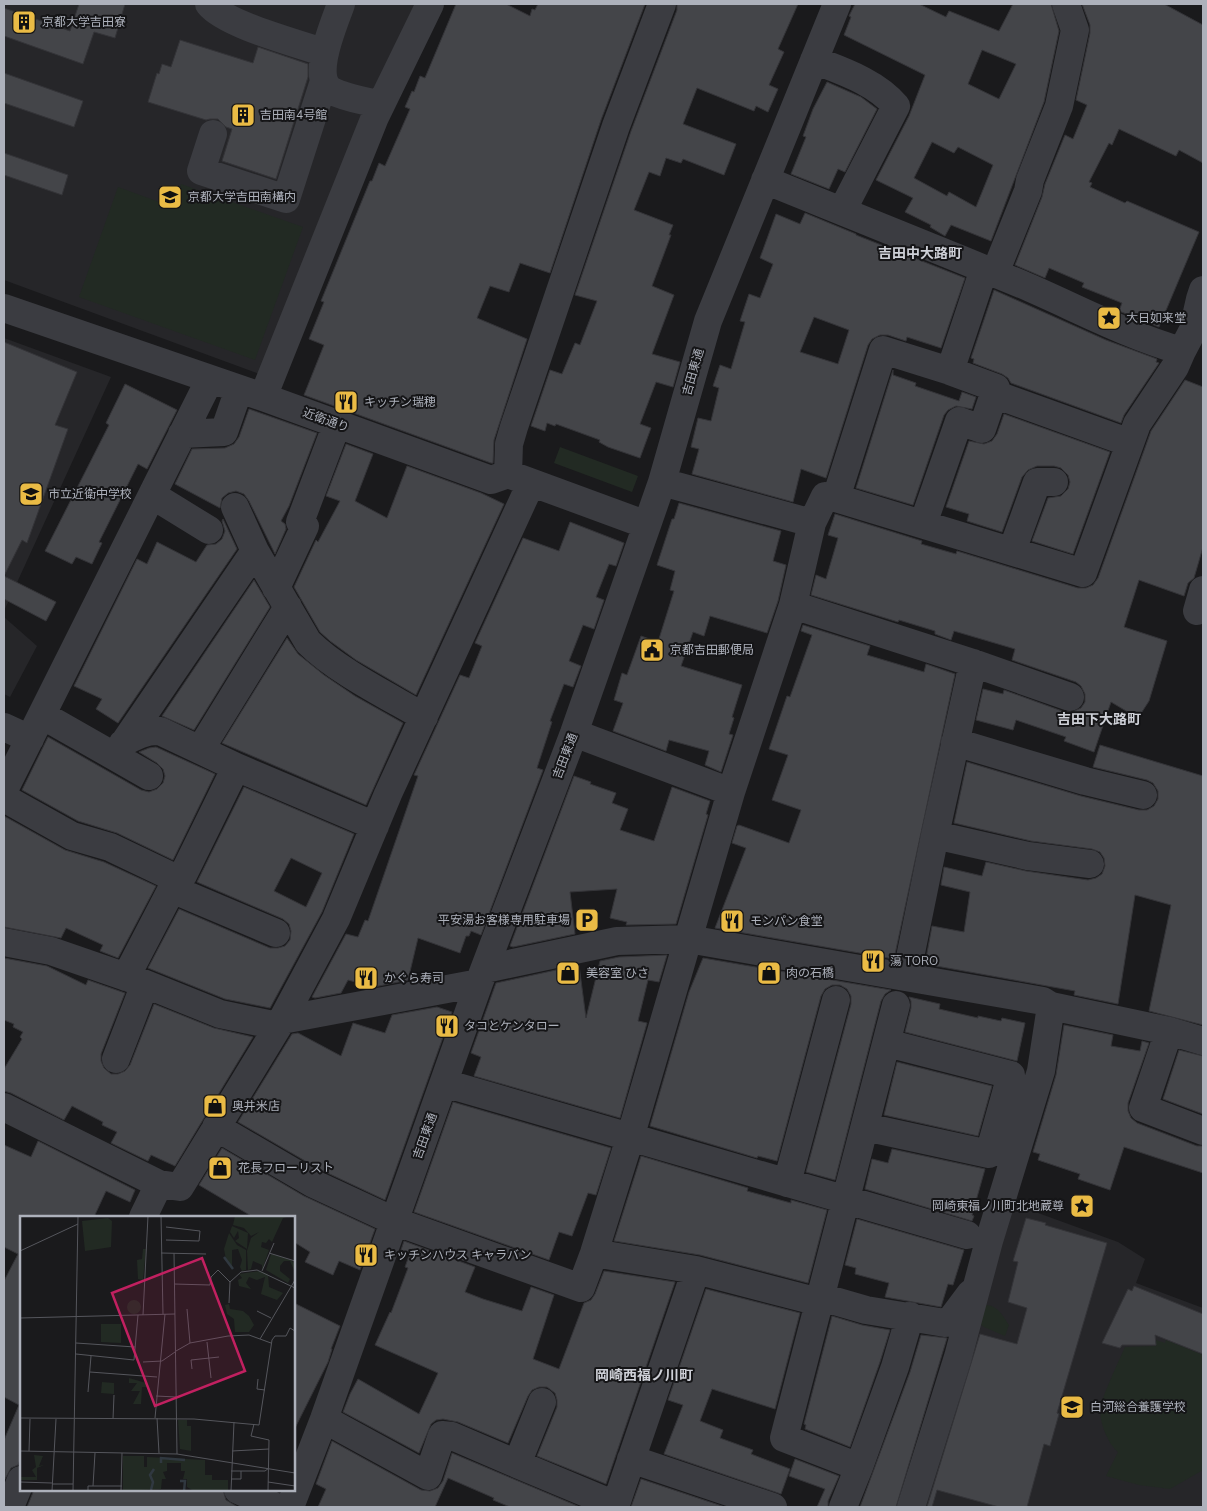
<svg xmlns="http://www.w3.org/2000/svg" width="1207" height="1511" viewBox="0 0 1207 1511" font-family="'Nunito Sans','Noto Sans JP',sans-serif">
	<style>
		.built { fill: #262629 }
		.green { fill: #222a23 }
		.building { fill: #444549; stroke: #343438; fill-rule: evenodd }
		.lines { fill: none; stroke-linecap: round; stroke-linejoin: round }
		.minor { stroke: #3b3c41; stroke-width: 28 }
		.labels { text-anchor: middle; dominant-baseline: central; stroke-width: 4; stroke-linejoin: round; paint-order: stroke }
		.poi-label { font-size: 12px; fill: #adb1bb; stroke: #151517; text-anchor: start }
		.street-label { font-size: 12px; fill: #adb1bb; stroke: #151517 }
		.neighbourhood-label { font-size: 14px; font-weight: bold; fill: #ced0d7; stroke: #151517 }
		.inset-river { fill: none; stroke: #303840; stroke-width: 2.5 }
		.inset-road { fill: none; stroke: #55565c; stroke-width: 1 }
		.view { fill: #c12060; fill-opacity: 0.15; stroke: #c12060; stroke-width: 2.5 }
		.inset-edge { fill: none; stroke: #adb1bb; stroke-width: 2.5 }
	</style>
	<rect width="100%" height="100%" fill="#1a1a1c"/>
	<path class="built" d="M4,4H422L265,376L4,280Z
		M4,338L111,377L4,611Z
		M4,617L37,646L10,697L4,694Z
		M1002,1200L1118,1242L1145,1259L1136,1283L1203,1308V1507H919Z"/>
	<path class="green" d="M181,184L303,227L255,360L79,297L118,187L173,207Z
		M560,447L638,476L632,492L554,463Z
		M984,1305C997,1304 1003,1316 1009,1325L1005,1336L984,1327L976,1321Z
		M1156,1340L1165,1343L1166,1340L1203,1355V1470L1170,1489L1139,1485L1106,1476L1118,1452C1108,1444 1100,1423 1100,1410C1100,1401 1120,1358 1125,1347L1156,1346Z"/>
	<path class="building" d="M79,4H125L115,38L94,32L83,64L4,36V8L70,31Z
		M456,4H506L530,16L532,9L535,10L538,4H645L601,120L550,273L520,263L509,292L490,286L477,318L527,339L494,440L493,463H491L304,395L324,345L309,339L324,302L321,301L370,181H372L379,163L385,166L410,109L405,107L412,91L414,92L420,76L425,78Z
		M677,4H798L778,49L784,52L769,85L778,89L768,112L756,106L754,111L697,88L683,124L736,144L724,175L683,159L681,163L666,158L660,176L649,172L634,210L673,225L669,235H671L652,286L674,295L652,354L680,362L673,387L656,382L640,424L651,428L640,458L608,447L599,442L600,440L556,424L555,426L547,423L545,431L531,426L550,370L562,374L575,343L580,345L597,301L575,295L631,131L677,10Z
		M855,4H919L946,17L949,11L999,31L1013,4H1051L1059,31L1044,102L991,241L951,225L945,236L930,227L931,225L905,212L913,198L876,180L909,116L925,75L844,35L851,17L849,16ZM982,50L1016,64L999,99L968,84ZM932,142L954,153L958,147L993,165L976,207L949,192L947,196L914,178Z
		M1082,4H1164L1203,25V163L1179,150L1176,156L1119,129L1112,145L1109,143L1089,182L1092,183L1090,187L1125,203L1127,201L1199,232L1159,327L1119,311L1122,303L1082,287L1084,283L1049,268L1045,278L1015,265L1042,197L1045,184L1065,135L1073,139L1087,105L1076,100L1090,33V25Z
		M180,40L253,63L258,47L308,64V77L276,179L222,161L232,129L226,127L218,119H210L206,120L148,102L157,73L159,74L162,64L171,67Z
		M4,73L83,101L74,127L4,103Z
		M827,82L861,97L877,109L845,172L838,169L829,189L791,174L806,137L803,136L813,109Z
		M4,153L68,175L62,195L4,175Z
		M805,213L856,234V235L965,278L941,348L907,337L906,341L888,335H880L872,339L868,345L826,478L801,469L793,502L692,474L699,449L691,447L698,418L711,421L719,388L713,386L720,365L731,369L745,322L740,321L749,294L760,298L773,264L760,258L776,214L800,224ZM814,317L849,330L838,364L800,352Z
		M994,290L1106,340L1157,359L1156,362L1159,363L1124,415L1121,423L1011,383L1008,378L1002,374L973,363L974,359L971,358Z
		M4,342L77,372L55,425L68,429L27,543L22,540L4,576L56,602L46,621L4,599Z
		M893,370V375L916,383L915,386L959,401L962,392L976,397L972,409L956,406L948,410L944,415L913,505L856,488Z
		M1185,380L1203,387V547L1194,578L1188,583L1184,596L1139,580L1124,627L1167,641L1149,701L1138,718L1111,702L1094,752L1064,741L1066,737L1016,720L1013,730L976,720L983,689L1003,694L1004,690L1065,712H1072L1081,708L1085,702V694L1081,686L1076,682L1012,660L1015,649L954,631L951,640L935,634V631L899,620L898,622L811,595L816,575L826,579L838,538L828,535L835,514L922,541L921,544L956,554L957,551L1078,588H1086L1093,585L1098,578L1151,431Z
		M125,384L177,410L147,469L138,464L99,542L102,543L92,564L76,557L72,564L45,551L109,425L106,423Z
		M249,409L317,433L289,506L281,521L285,524L286,529L275,554L249,501L244,494L236,491L228,493L222,498L220,508L175,484L192,449L225,448L234,444L239,437Z
		M1004,414L1110,452L1073,554L1032,541L1048,498L1061,496L1068,489L1070,482L1068,475L1061,468L1054,466H1037L1028,470L1022,477L1002,532L967,521L969,514L946,507L969,441L984,444L992,441L997,434Z
		M346,444L373,454L355,501L387,518L407,466L481,493L504,504L416,695L356,660L330,641L320,632L294,587L316,540L318,542L340,501L326,496Z
		M679,503L781,531L773,561L786,565L778,601L767,633L710,616L704,636L693,632L681,666L742,685L732,717L734,718L729,734L733,735L721,772L705,765L709,751L669,740L666,751L613,731L623,703L614,700L622,673L627,675L641,636L658,642L674,591L670,590L675,571L657,565L672,519H674Z
		M223,519L237,549L118,723L96,709L102,699L74,686L137,559L147,564L157,542L196,562L207,545L216,544L222,539L225,531L222,521Z
		M570,522L624,543L616,566L609,564L596,597L604,600L594,629L583,625L569,661L581,666L573,687L564,684L550,721L552,722L537,768L543,770L481,935L471,931L469,936H466L460,953L418,938L408,980L374,987L348,980L341,993L315,998L312,997L346,934L358,937L365,920L368,921L418,776L414,775L460,675L469,678L482,646L475,643L523,538L559,551Z
		M254,580L270,607L194,730L162,716Z
		M803,625L870,646L867,655L924,672L926,664L955,674L894,959L715,928L746,848L732,843L737,826L739,825L789,843L801,810L772,800L788,755L769,749L787,696L790,697L812,635L801,631Z
		M287,638L298,654L324,675L355,696L403,723L366,805L222,743Z
		M48,737L141,790L149,792L157,789L163,783L165,776L163,769L157,763L139,752L149,748L156,747L215,774L173,860L117,833L78,821L22,790Z
		M1100,745L1203,776V1025L1149,1011L1171,905L1135,895L1118,1004L1074,995L1075,991L925,964L932,926L964,932L970,892L941,885L944,867L982,876L986,862L1026,871L1088,880L1096,878L1102,874L1105,866L1104,858L1100,852L1092,849L1031,841L954,823L967,762L1081,796L1139,810H1147L1154,806L1158,799V791L1153,783L1147,780L1093,767Z
		M574,776L591,782L590,784L616,793L612,803L628,809L620,830L654,841L672,787L710,801L706,814L708,815L676,924L626,925L627,922L610,918L617,889L570,892L575,934L513,947L510,946Z
		M244,787L354,834L322,912L270,1008L225,999L148,968L179,909L270,948H278L285,946L290,940L291,931L289,924L283,919L197,882ZM291,858L322,873L306,907L274,891Z
		M4,816L65,850L104,862L156,886L118,958L100,951L103,945L66,928L61,938L4,927Z
		M667,955L659,982L648,980L638,1021L647,1023L620,1118L474,1076L481,1057L471,1053L496,983L579,965L586,1018L600,961L619,957Z
		M4,958L47,966L86,985L88,980L125,993L101,1054V1061L104,1068L111,1074H118L125,1071L130,1065L154,1004L214,1028L253,1037L175,1166L151,1155L148,1161L111,1143L117,1132L102,1125L103,1122L72,1106L64,1120L11,1093L4,1091V1069L22,1039L20,1037L23,1032L13,1027L14,1024L4,1020Z
		M703,958L891,990L885,994L881,1001L835,1180L806,1172L851,1004V996L847,989L840,985H832L825,989L821,996L777,1161L758,1156L757,1158L650,1126L689,992Z
		M909,997L940,1004L939,1009L978,1018V1016L1001,1021L1002,1018L1025,1023L1017,1061L905,1032L911,1008V1001Z
		M437,1007L452,1012L385,1200L319,1169L238,1122L292,1034L298,1033L341,1056L353,1023L385,1033L392,1015Z
		M1064,1025L1113,1035L1111,1046L1140,1051L1142,1041L1149,1043L1128,1103V1111L1131,1118L1137,1123L1197,1146H1203V1173L1124,1147L1110,1190L1078,1179L1080,1174L1038,1160L1040,1154L1033,1152L1056,1075Z
		M1179,1050L1203,1056V1114L1163,1099Z
		M897,1062L992,1086L978,1136L884,1115Z
		M453,1102L611,1148L596,1195L588,1193L572,1236L559,1232L549,1260L414,1212Z
		M38,1141L135,1190L130,1202L106,1191L94,1217H21V1457L18,1465L11,1468L4,1481V1440L19,1405L4,1397V1281L18,1254L4,1247V1145L31,1157Z
		M222,1148L304,1196L375,1229L360,1270L339,1261L333,1275L305,1262L310,1252L294,1242V1217H253L199,1185Z
		M892,1149L985,1169L972,1215L974,1216L972,1221L865,1189L872,1159L888,1163Z
		M641,1156L748,1188L747,1191L791,1203V1200L827,1210L808,1283L700,1255L614,1241Z
		M1026,1218L1046,1223L1045,1225L1107,1243L1057,1413L1059,1414L1050,1446L1044,1444L1027,1507H999L937,1490L932,1507H927L980,1334L1017,1344L1027,1308L1008,1302L1018,1262L1013,1261Z
		M857,1219L964,1250L953,1285L948,1284L941,1307L885,1297L889,1283L855,1274L856,1268L845,1265Z
		M404,1241L475,1267L465,1292L483,1299L522,1311L531,1287L554,1295L533,1359L559,1369L584,1303L591,1300L595,1294L604,1271L675,1282L606,1484L537,1456L557,1407V1400L555,1393L547,1387H539L532,1390L528,1396L508,1443L458,1422L443,1419L436,1420L431,1424L419,1453L343,1412L350,1394L358,1379L419,1414L438,1373L375,1345L390,1312L391,1313L408,1268L405,1267L410,1253L401,1250Z
		M1134,1286L1203,1314V1354L1155,1335L1156,1345H1122L1120,1348L1102,1343L1128,1289L1132,1291Z
		M706,1289L800,1313L775,1409L712,1389L700,1421L723,1430L720,1438L753,1450L751,1454L790,1469L781,1494L664,1454L683,1405L668,1400Z
		M294,1303L340,1326L331,1349H332L328,1362L294,1430Z
		M832,1316L862,1325L890,1330L880,1362L850,1447L805,1429L806,1425L804,1424Z
		M921,1335L947,1338L896,1507H860L910,1372Z
		M332,1441L421,1490L430,1491L438,1488L443,1481L452,1453L580,1507H510L493,1500L494,1498L448,1478L435,1507H318L326,1489L316,1484Z
		M795,1459L839,1476L828,1501V1507H817L825,1489L789,1476Z
		M641,1479L725,1507H631Z
		M34,1490H223L226,1500L238,1507H27Z"/>
	<g class="lines">
		<path class="minor" d="M209,4C226,25 297,43 325,53
			M341,4C335,22 309,79 332,91C346,98 366,101 381,105
			M814,60C842,71 876,82 896,106L842,211
			M213,134L201,171L286,199L324,81
			M765,180C851,215 936,249 1021,284C1075,307 1126,335 1182,351L1193,330L1203,317
			M995,273L1028,191L1030,180L1059,106L1075,30L1066,4
			M4,308L263,397L491,480L508,474L647,525
			M1193,330L1200,299L1203,290
			M950,371L996,388L994,394L1130,443
			M263,397L375,117L430,4
			M182,434L224,432L239,389
			M508,474L509,444L514,427L616,126L662,4
			M662,482L812,523
			M152,495L209,530
			M836,498L883,350L950,371L984,269
			M235,507L255,551L308,642C337,671 388,696 424,717
			M923,524L959,421L982,429L994,394
			M1012,551L1037,482H1054
			M276,588L305,526L300,522L337,424
			M793,605L973,663L1070,697
			M1197,611L1203,590
			M42,715L149,776
			M4,727L30,739
			M574,733L731,792
			M955,742L1085,781L1143,795
			M123,743C134,736 147,730 160,731L236,767L183,875L177,879
			M124,743L255,551
			M200,750L288,607
			M236,767L375,826
			M4,790L210,379
			M4,798L72,836L110,847L177,879L126,977
			M935,835L1028,856L1090,864
			M172,889L276,933
			M4,942L51,951L138,981L220,1014L278,1026
			M485,969L617,941L688,939L1043,1001L1051,1006L1169,1031L1203,1041
			M906,977L935,835L973,663
			M282,1020L479,983
			M1169,1031L1143,1108L1203,1131
			M116,1059L145,984
			M444,1083L967,1235
			M4,1107L159,1184
			M216,1127L312,1183L394,1221L581,1288L594,1253L630,1138L731,792L793,605L812,523L825,496L836,498L1083,573L1137,424L1175,367L1182,351
			M865,1127L989,1154L1011,1075L887,1043
			M787,1183L836,1000
			M143,1217L159,1184L180,1187L282,1020L336,919L388,794L531,483
			M594,1253L696,1270L819,1302
			M821,1297L866,1310L945,1323L950,1321L971,1293
			M324,1419L428,1476L442,1435L452,1436L517,1464L542,1402
			M631,1459L773,1507
			M517,1464L615,1505
			M859,1467L895,1367L910,1316
			M238,1490L276,1507
			M10,1507L21,1480
			M290,1507L324,1419L479,983L574,733L647,525L662,482L708,321L837,4
			M615,1507L696,1270
			M843,1507L859,1467L784,1438L896,1005
			M911,1507L958,1357L989,1241L1041,1071L1051,1006"/>
	</g>
	<defs>
		<g id="building-square" transform="scale(1.25)"><rect x="-9" y="-9" width="18" height="18" rx="4" fill="#eabb45" stroke="#151517"/><path d="M-4-6H4V6H1V3H-1V6H-4ZM-2.5-4.3h1.7v1.8h-1.7ZM.8-4.3h1.7v1.8H.8ZM-2.5-1h1.7V.8h-1.7ZM.8-1h1.7V.8H.8Z" fill="#111"/></g>
		<g id="university-square" transform="scale(1.25)"><rect x="-9" y="-9" width="18" height="18" rx="4" fill="#eabb45" stroke="#151517"/><path d="M0-5L7-2L0 1L-7-2ZM-4 1L0 2.5L4 1V4Q0 6-4 4Z" fill="#111"/></g>
		<g id="sight-square" transform="scale(1.25)"><rect x="-9" y="-9" width="18" height="18" rx="4" fill="#eabb45" stroke="#151517"/><path d="M0-6L1.8-2.2L6-1.7L2.9 1.2L3.7 5.4L0 3.3L-3.7 5.4L-2.9 1.2L-6-1.7L-1.8-2.2Z" fill="#111"/></g>
		<g id="restaurant-square" transform="scale(1.25)"><rect x="-9" y="-9" width="18" height="18" rx="4" fill="#eabb45" stroke="#151517"/><path d="M-5-6h1v4h1v-4h1v4h1v-4h1v5L-1.5 .5V6h-2V.5L-5-1ZM5-6V6H3V1.5H1.5Q1.5-4 5-6Z" fill="#111"/></g>
		<g id="school-square" transform="scale(1.25)"><rect x="-9" y="-9" width="18" height="18" rx="4" fill="#eabb45" stroke="#151517"/><path d="M0-5L7-2L0 1L-7-2ZM-4 1L0 2.5L4 1V4Q0 6-4 4Z" fill="#111"/></g>
		<g id="civic-square" transform="scale(1.25)"><rect x="-9" y="-9" width="18" height="18" rx="4" fill="#eabb45" stroke="#151517"/><path d="M-.6-6.5H3V-4.5H.6V-3L4-1V1h2V6H-6V1h2V-1L-.6-3ZM-1.2 2.5V6h2.4V2.5Z" fill="#111"/></g>
		<g id="parking-square" transform="scale(1.25)"><rect x="-9" y="-9" width="18" height="18" rx="4" fill="#eabb45" stroke="#151517"/><path d="M-3.5-5.5H1a3.5 3.5 0 0 1 0 7H-1V5.5H-3.5ZM-1-3.4V-.6H.8a1.4 1.4 0 0 0 0-2.8Z" fill="#111"/></g>
		<g id="shop-square" transform="scale(1.25)"><rect x="-9" y="-9" width="18" height="18" rx="4" fill="#eabb45" stroke="#151517"/><path d="M-5-2.5h2.3a2.7 3.5 0 0 1 5.4 0H5L5.5 6h-11ZM-1.5-2.5h3a1.5 2.3 0 0 0-3 0Z" fill="#111"/></g>
	</defs>
	<g fill-rule="evenodd">
		<use href="#building-square" x="24" y="22"/>
		<use href="#building-square" x="243" y="115"/>
		<use href="#university-square" x="170" y="197"/>
		<use href="#sight-square" x="1109" y="318"/>
		<use href="#restaurant-square" x="346" y="402"/>
		<use href="#school-square" x="31" y="494"/>
		<use href="#civic-square" x="652" y="650"/>
		<use href="#parking-square" x="587" y="920"/>
		<use href="#restaurant-square" x="732" y="921"/>
		<use href="#restaurant-square" x="873" y="961"/>
		<use href="#shop-square" x="568" y="973"/>
		<use href="#shop-square" x="769" y="973"/>
		<use href="#restaurant-square" x="366" y="978"/>
		<use href="#restaurant-square" x="447" y="1026"/>
		<use href="#shop-square" x="215" y="1106"/>
		<use href="#shop-square" x="220" y="1168"/>
		<use href="#sight-square" x="1082" y="1206"/>
		<use href="#restaurant-square" x="366" y="1255"/>
		<use href="#school-square" x="1072" y="1407"/>
	</g>
	<g class="labels">
		<g class="poi-label">
			<text x="42" y="22">京都大学吉田寮</text>
			<text x="260" y="115">吉田南4号館</text>
			<text x="188" y="197">京都大学吉田南構内</text>
			<text x="1126" y="318">大日如来堂</text>
			<text x="364" y="402">キッチン瑞穂</text>
			<text x="48" y="494">市立近衛中学校</text>
			<text x="670" y="650">京都吉田郵便局</text>
			<text x="570" y="920" text-anchor="end">平安湯お客様専用駐車場</text>
			<text x="750" y="921">モンパン食堂</text>
			<text x="890" y="961">蕩 TORO</text>
			<text x="586" y="973">美容室 ひさ</text>
			<text x="786" y="973">肉の石橋</text>
			<text x="384" y="978">かぐら寿司</text>
			<text x="464" y="1026">タコとケンタロー</text>
			<text x="232" y="1106">奥井米店</text>
			<text x="238" y="1168">花長フローリスト</text>
			<text x="1064" y="1206" text-anchor="end">岡崎東福ノ川町北地蔵尊</text>
			<text x="384" y="1255">キッチンハウス キャラバン</text>
			<text x="1090" y="1407">白河総合養護学校</text>
		</g>
		<g class="street-label">
			<text transform="translate(693 372) rotate(-74)">吉田東通</text>
			<text transform="translate(326 420) rotate(20)">近衛通り</text>
			<text transform="translate(565 756) rotate(-69)">吉田東通</text>
			<text transform="translate(425 1136) rotate(-70)">吉田東通</text>
		</g>
		<g class="neighbourhood-label">
			<text x="920" y="253">吉田中大路町</text>
			<text x="1099" y="719">吉田下大路町</text>
			<text x="644" y="1375">岡崎西福ノ川町</text>
		</g>
	</g>
	<g transform="translate(20 1216)">
		<rect width="275" height="275" fill="#1a1a1c"/>
		<path d="M215,0H271L263,2L252,26L249,23L246,27L242,26L241,31L249,34L242,54V49L233,45L231,53L228,54L227,35L231,22L239,16L231,20L224,12L213,9ZM88,2L92,5L91,31L65,35L62,5ZM212,10L228,17L227,33L215,25L219,22L218,15L214,22L210,16ZM209,17L217,29L226,34V54L222,55L220,51L222,44L218,33L212,34V51L206,44L204,33ZM123,33H126L123,64L118,63L117,44L122,43ZM251,38L271,44L275,48V56L270,45H264L260,50V55L270,63L268,67L246,54ZM240,55L248,58L249,71L263,77L257,84L241,78L245,61L237,64L229,61L226,67L231,73L219,70L218,64L222,62L219,58ZM107 91a7 7 0 1 1 14 0a7 7 0 1 1-14 0ZM209,88L210,93L223,95L229,100L234,109L229,116H215L214,103L207,98L205,89ZM81,108H101V127L81,126ZM109,162L126,167V171H122L121,188H113L120,175H111L117,167H109ZM82,166L94,167V178L81,177ZM158,204H167V210H171V235L160,233ZM14,239L23,240L19,250L24,249L17,252V264H0V261H16L12,254L16,251ZM103,240H124V251H127V241L185,244V259H192V264H208V275H174L167,271V263H163L165,255H161V247H147V255L143,256L146,263H142L141,273L103,275Z" fill="#222a23"/>
		<path class="inset-river" d="M204,41L213,53M141,247V242L165,244M160,265H165L164,275M131,274L133,266L130,259L134,253"/>
		<path class="inset-road" d="M141,0L143,98M146,24L179,25L180,15L146,11M0,35L58,8M141,37L186,38M154,37L157,238M249,37L275,45M242,55L254,27M154,68L190,69L191,61L198,54L210,66L221,56L237,54L275,72M209,87L210,66M167,93L170,127M237,95L251,102M123,99L128,0M0,102L155,98M240,123L275,64M187,126L191,162M56,127L115,131M156,135L170,127L208,120L229,119L251,127M56,138L114,144L118,99M142,145L155,136M123,146L142,145M172,153L171,144L199,141M70,156L137,161M238,163L237,173L245,174M68,176L71,140M136,180L156,181M0,202L174,203L239,209L252,124L255,120H266L270,112L275,115M135,202L145,98M137,202L139,237M93,203L94,179M234,208L231,220L249,224L248,275M0,235L157,238L275,257M9,235L10,203M212,235L249,233M211,255H245L249,252M211,263H221V255M0,266L32,267M248,266L275,270M32,268H53M73,270L75,237M32,275L36,203M53,275L58,0M68,275V270H102M101,275L102,237M211,275L214,206"/>
		<path class="view" d="M182,42L225,155L135,190L92,77Z"/>
		<rect width="275" height="275" class="inset-edge"/>
	</g>
	<rect width="1207" height="1511" fill="none" stroke="#adb1bb" stroke-width="10"/>
</svg>
